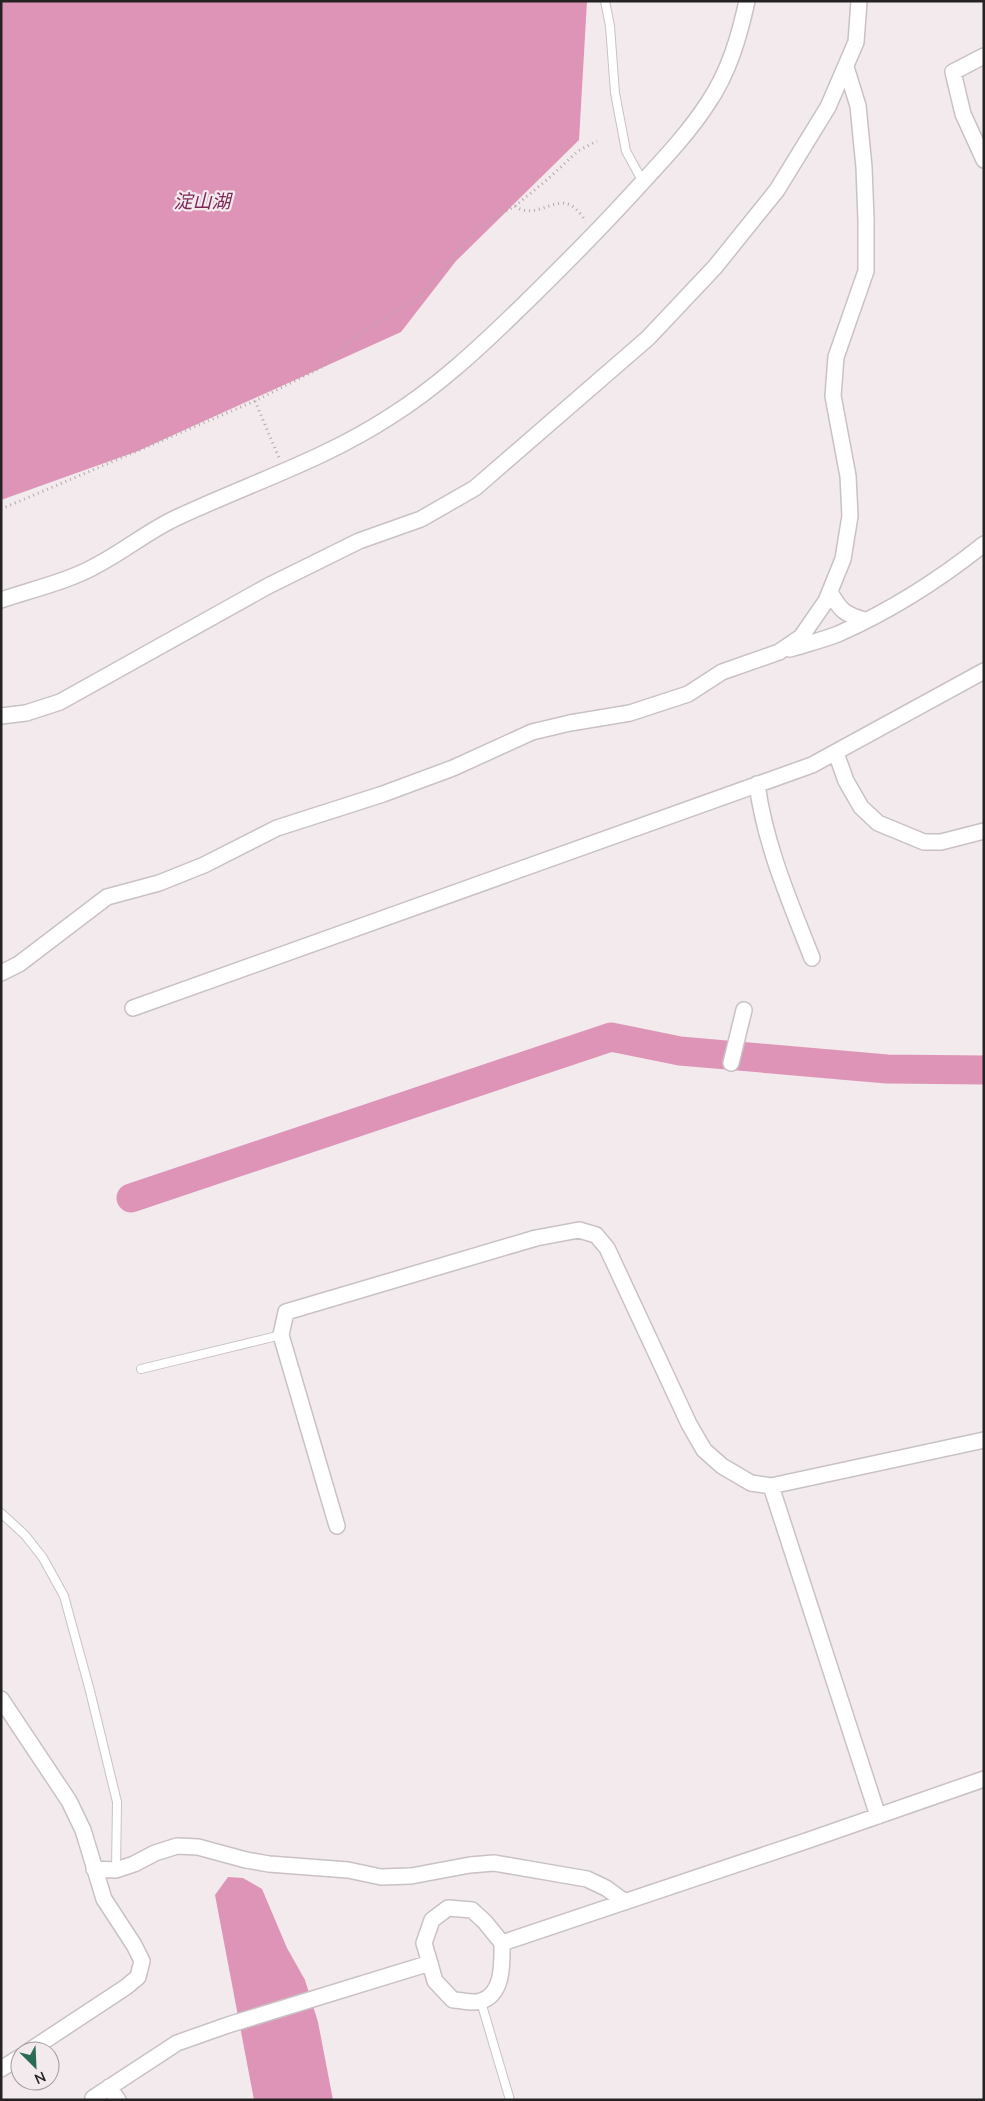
<svg xmlns="http://www.w3.org/2000/svg" width="985" height="2101" viewBox="0 0 985 2101" font-family="Mulish,'Noto Sans SC',sans-serif">
	<style>
		.water { fill: #de94b6 }
		.lines { fill: none; stroke-linecap: round; stroke-linejoin: round }
		.river { stroke: #de94b6; stroke-width: 29 }
		.lane-casing { stroke: #cac1c5; stroke-width: 10 }
		.street-casing { stroke: #cac1c5; stroke-width: 18 }
		.path { stroke: #b1a9ac; stroke-width: 3; stroke-dasharray: 1 4; stroke-linecap: butt }
		.lane { stroke: #fff; stroke-width: 8 }
		.street { stroke: #fff; stroke-width: 15 }
		.labels { text-anchor: middle; dominant-baseline: central; stroke-width: 4.5; stroke-linejoin: round; paint-order: stroke }
		.water-label { font-size: 19px; font-style: italic; fill: #7b2655; stroke: #f3eaed }
	</style>
	<rect width="100%" height="100%" fill="#f3eaed"/>
	<path class="water" d="M1,1H587L579,140L456,261L401,332L138,451L1,500Z
		M228,1877L243,1878L262,1889L287,1948L305,1980L318,2022L333,2100H254L215,1895Z"/>
	<g class="lines">
		<path class="river" d="M131,1198L611,1037L680,1051L887,1069L984,1070"/>
		<g class="lane-casing">
			<path id="lane" d="M605,1L610,26L615,93L626,151L643,182
				M141,1369L281,1335
				M1,1513L25,1535L43,1558L64,1596L90,1691L117,1802L116,1870
				M481,2002L510,2100"/>
		</g>
		<g class="street-casing">
			<path id="street" d="M984,56L953,72L963,114L984,160
				M830,592C840,610 844,614 864,620
				M1,600C33,589 70,581 99,564C126,550 148,531 176,518C248,484 324,460 391,416C437,387 478,349 517,311C555,274 592,237 628,198C656,167 686,137 708,103C729,72 739,37 747,1
				M790,649C806,644 823,640 838,634C890,611 939,580 984,544
				M1,716L26,713L60,702L268,586L359,541L421,519L475,488L648,338L715,267L777,190L828,107L856,42L859,1
				M836,753L846,781L861,807L878,823L924,842H941L984,831
				M757,784C765,845 790,902 812,958
				M1,973L19,964L107,897L159,883L204,865L277,828L383,794L453,768L532,732L570,723L630,713L688,694L722,672L779,652L801,637L826,601L843,559L850,516L848,476L833,396L836,357L866,271V220L864,167L858,106L846,67
				M133,1008L812,765L984,671
				M731,1063L744,1010
				M771,1486L878,1816
				M337,1526L281,1335L286,1312L536,1238L579,1230L596,1235L607,1248L689,1424L704,1450L722,1466L751,1483L771,1486L984,1440
				M1,1699L69,1801L83,1830L104,1899L134,1945L142,1961L138,1977L126,1987L29,2051
				M94,1869L116,1870L134,1864L155,1853L177,1846L198,1847L246,1860L269,1864L348,1870L381,1877L411,1876L470,1865L494,1863L587,1879L606,1888L625,1902
				M448,1908L472,1910L485,1922L502,1943C502,1962 504,1994 481,2001C473,2004 461,2000 453,2000L435,1981L424,1943L432,1920Z
				M502,1943L806,1841L984,1779
				M1,2069L20,2057
				M109,2087L118,2100
				M93,2098L177,2043L228,2025L430,1963"/>
		</g>
		<path class="path" d="M515,206C535,221 555,195 572,206C578,210 582,216 586,221
			M255,401L279,458
			M1,509L255,401L324,366L356,336L418,298L479,227L515,206L548,179L578,151L597,141"/>
		<use href="#lane" class="lane"/>
		<use href="#street" class="street"/>
	</g>
	<g class="labels">
		<g class="water-label">
			<text x="202" y="201">淀山湖</text>
		</g>
	</g>
	<rect width="985" height="2101" fill="none" stroke="#252223" stroke-width="5"/>
	<g transform="translate(35 2066) rotate(156)"><circle r="24" fill="#f3eaed" stroke="#a19a9c"/>
	<path d="M0-4L9 19L0 12L-9 19Z" fill="#2b6a57"/>
	<text y="-8" font-size="14" font-weight="bold" text-anchor="middle" fill="#252223">N</text>
	</g>
</svg>
